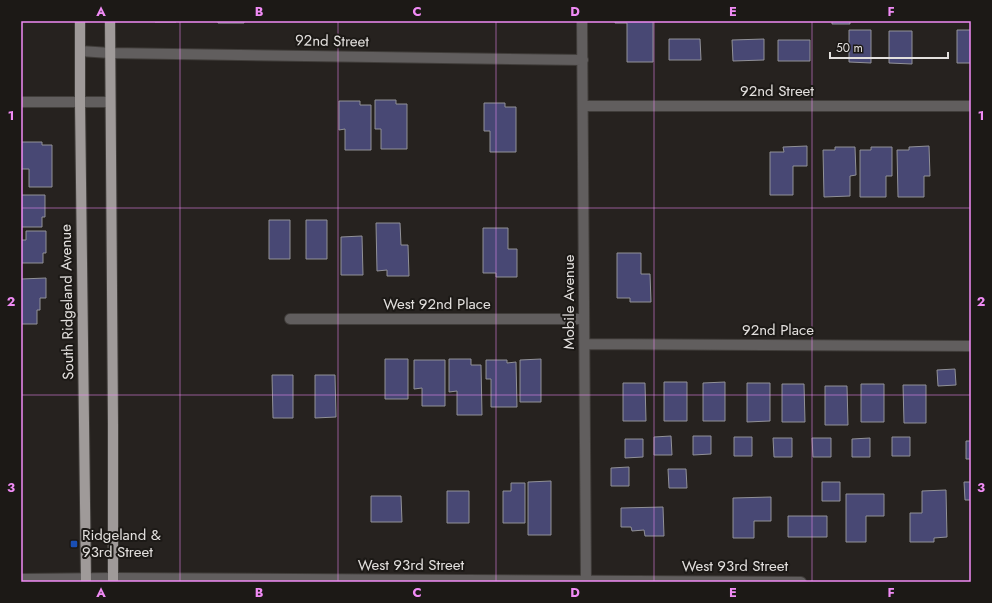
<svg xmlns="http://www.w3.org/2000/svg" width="992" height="603" viewBox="0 0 992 603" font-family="Jost,sans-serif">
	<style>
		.building { fill: #484874; stroke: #919197 }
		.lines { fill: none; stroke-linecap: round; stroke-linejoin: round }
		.minor-casing { stroke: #403d3a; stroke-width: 12 }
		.major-casing { stroke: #403d3a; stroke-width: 12 }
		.minor { stroke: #615e5e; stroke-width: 10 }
		.major { stroke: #9f9a99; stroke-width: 10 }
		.grid { fill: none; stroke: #f08bf5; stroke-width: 1; stroke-opacity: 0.55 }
		.transit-dot { fill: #1a4fb4; stroke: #1c1916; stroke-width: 1.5 }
		.labels { text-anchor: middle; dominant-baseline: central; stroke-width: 4; stroke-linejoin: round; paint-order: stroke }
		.street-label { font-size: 15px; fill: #e3e0de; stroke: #1c1916 }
		.poi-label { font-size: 15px; fill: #e3e0de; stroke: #1c1916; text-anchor: start }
		.neatline { fill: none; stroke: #f08bf5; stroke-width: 1.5 }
		.grid-label { font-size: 13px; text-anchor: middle; font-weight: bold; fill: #f08bf5 }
	</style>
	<rect width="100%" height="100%" fill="#26221f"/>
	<path class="building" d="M155,21H176V22H155Z
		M218,21H244V23H218Z
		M615,21H653V62H627V23H615Z
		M832,21H850V24H832Z
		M849,30H871V63L849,62Z
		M957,30H971V63H957Z
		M889,31H912V64L889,63Z
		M669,39H700L701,60H669Z
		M764,39V60L733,61L732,40Z
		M778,40H810V61H778Z
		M375,100H396V104H407V149H381V129H375Z
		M339,101H360V105H371V150H345V129L339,130Z
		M484,103H505V107H516V152H490V131H484Z
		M21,142H42V145H52V187H29V169H21Z
		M807,146V166H793V195H770V152H784L783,147Z
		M929,146L930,176H924V197H898L897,150H909V147Z
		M835,147H855L856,175L850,176V196L824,197L823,150H835Z
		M871,147H892V176H886V197H860V150H871Z
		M21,195H45V217H42V227H21Z
		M269,220H290V259H269Z
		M306,220H327V259H306Z
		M376,223H400L401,245H408L409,276H387V270L377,271Z
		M483,228H508V249H517V277H496V273H483Z
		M26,231H46V253H43V263H21V240H26Z
		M362,236L363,275H341V237Z
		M617,253H641V274H650L651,302H630V298H617Z
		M46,278V298H40V310H37V324H21V279Z
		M385,359H408V399H385Z
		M449,359H471V365H481L482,415H457V391L449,392Z
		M541,359V402H520V360Z
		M414,360H445V406H422V388L414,389Z
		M486,360H507V363L516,362L517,407H491V379H486Z
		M955,369L956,385L938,386L937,370Z
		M272,375H293V418H273Z
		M315,375H335L336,417L315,418Z
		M664,382H687V421H664Z
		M725,382V421H703V383Z
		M623,383H645L646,421H623Z
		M747,383H770V421L747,422Z
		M782,384H804L805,422H782Z
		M861,384H884V422H861Z
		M903,385H926V423H904Z
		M825,386H847L848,425H825Z
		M671,436L672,455H654V437Z
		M693,436H711V454L693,455Z
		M734,437H752V456H734Z
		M892,437H910V456H892Z
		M773,438H792V457H774Z
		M812,438H831V457H813Z
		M870,438V457H852V439Z
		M625,439H643V457L625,458Z
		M966,441H971V459H966Z
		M629,467V486H611V468Z
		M668,469H686L687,488H669Z
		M551,481V535H528V482Z
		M822,482H840V501H822Z
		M964,482H971V500H965Z
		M511,483H525V523H503V491H511Z
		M946,490L947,537L934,538V542H910V513H922V491Z
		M447,491H469V523H447Z
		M846,494H884V516H866V542H846Z
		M371,496H401L402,522H371Z
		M771,497V521H754V538H733V498Z
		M663,507L664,536H645L644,530L632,531L631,527H621V508Z
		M788,516H827V537H788Z"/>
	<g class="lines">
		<g class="minor-casing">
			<path id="minor" d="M582,21L586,582
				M80,51L110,53L583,60
				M21,102H110
				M583,106H971
				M290,319H584
				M585,344L971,346
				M21,579L113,578L801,582"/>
		</g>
		<g class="major-casing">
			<path id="major" d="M80,21V102L86,582
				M110,21L113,424V582"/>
		</g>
		<use href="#minor" class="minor"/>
		<use href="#major" class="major"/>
	</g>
	<path class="grid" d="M180,21V582M338,21V582M496,21V582M654,21V582M812,21V582M21,208H971M21,395H971"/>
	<rect class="transit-dot" x="70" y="540" width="8" height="8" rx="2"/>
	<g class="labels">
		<g class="street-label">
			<text transform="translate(332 41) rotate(1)">92nd Street</text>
			<text x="777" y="91">92nd Street</text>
			<text transform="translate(67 302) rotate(-91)">South Ridgeland Avenue</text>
			<text transform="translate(569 302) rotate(-90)">Mobile Avenue</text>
			<text x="437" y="304">West 92nd Place</text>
			<text x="778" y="330">92nd Place</text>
			<text x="411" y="565">West 93rd Street</text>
			<text x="735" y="566">West 93rd Street</text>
		</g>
		<g class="poi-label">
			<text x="82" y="535">Ridgeland &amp;<tspan x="82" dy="17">93rd Street</tspan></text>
		</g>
	</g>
	<rect width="992" height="603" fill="none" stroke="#1c1916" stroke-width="44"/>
	<path d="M830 52v6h118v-6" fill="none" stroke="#e3e0de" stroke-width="2"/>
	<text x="836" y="52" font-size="12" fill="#e3e0de" stroke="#1c1916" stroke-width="3" paint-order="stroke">50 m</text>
	<rect x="22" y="22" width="948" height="559" class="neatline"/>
	<g class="grid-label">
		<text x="101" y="16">A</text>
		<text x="259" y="16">B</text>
		<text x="417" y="16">C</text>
		<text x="575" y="16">D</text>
		<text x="733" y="16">E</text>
		<text x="891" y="16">F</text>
		<text x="11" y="120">1</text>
		<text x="981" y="120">1</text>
		<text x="11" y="306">2</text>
		<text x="981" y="306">2</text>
		<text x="11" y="492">3</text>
		<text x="981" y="492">3</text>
		<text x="101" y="597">A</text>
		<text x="259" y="597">B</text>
		<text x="417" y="597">C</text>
		<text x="575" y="597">D</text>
		<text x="733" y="597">E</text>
		<text x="891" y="597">F</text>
	</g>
</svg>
